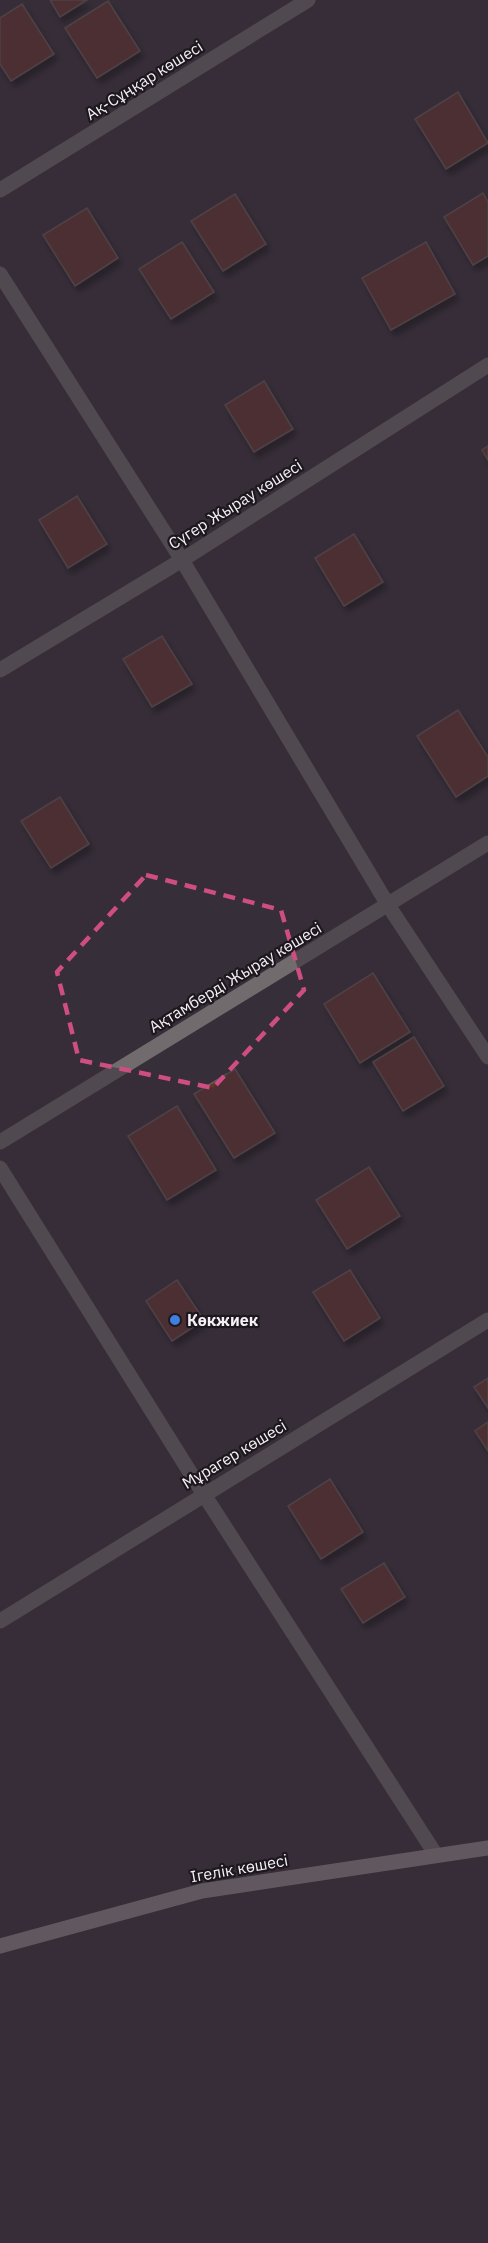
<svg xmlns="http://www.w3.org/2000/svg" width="488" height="2243" viewBox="0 0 488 2243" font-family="'IBM Plex Sans',sans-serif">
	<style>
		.building { fill: #66332a; stroke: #695a57; stroke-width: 1.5; filter: url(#shadow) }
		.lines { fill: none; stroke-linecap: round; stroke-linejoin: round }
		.street { stroke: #726b6d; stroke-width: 15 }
		.secondary { stroke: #968b8e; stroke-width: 15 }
		.marked { fill: none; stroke: #cf4e82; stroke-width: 4.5; stroke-dasharray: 12 8; stroke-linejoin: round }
		.shop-dot { fill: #3f7fe0; stroke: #1c181d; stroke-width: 2 }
		.labels { text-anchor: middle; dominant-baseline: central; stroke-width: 4.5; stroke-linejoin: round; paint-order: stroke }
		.street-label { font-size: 16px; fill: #f5f0f6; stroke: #1c181d }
		.poi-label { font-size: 16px; font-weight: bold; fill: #f5f0f6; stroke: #1c181d; text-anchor: start }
	</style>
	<defs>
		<filter id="shadow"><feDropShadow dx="3.5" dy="6" stdDeviation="3" flood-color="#0009"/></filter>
	</defs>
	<rect width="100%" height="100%" fill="#362e38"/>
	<path class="building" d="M50,0H87L60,17Z
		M108,1L140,51L97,78L65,28Z
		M22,4L54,54L11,81L0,64V18Z
		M458,92L488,143L446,169L415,119Z
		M483,193L488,202V256L473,265L444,217Z
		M235,194L266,244L223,271L191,221Z
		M87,208L118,258L75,286L43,235Z
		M182,242L214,292L171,319L139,269Z
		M426,242L455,294L391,330L362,278Z
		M264,381L293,429L254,452L225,405Z
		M488,446V460L482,450Z
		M77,496L107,544L68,568L39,520Z
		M354,534L383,582L344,606L315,558Z
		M162,636L192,684L152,707L123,659Z
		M458,710L488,757V776L456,797L417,736Z
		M60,797L89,844L51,868L21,821Z
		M373,973L410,1032L360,1063L324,1004Z
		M414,1037L444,1086L403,1111L373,1062Z
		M235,1069L275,1133L234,1158L194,1094Z
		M177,1106L216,1170L167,1200L128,1136Z
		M369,1167L400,1216L347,1249L316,1200Z
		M350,1270L380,1318L344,1341L313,1292Z
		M177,1280L204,1320L172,1341L146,1301Z
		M488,1378V1408L474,1387Z
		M488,1422V1451L475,1431Z
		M330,1479L363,1532L321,1559L288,1506Z
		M384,1563L405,1597L363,1623L341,1589Z"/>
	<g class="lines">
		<path class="street" d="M0,190L308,0
			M0,274L182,560L388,905L488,1057
			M0,670L182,560L488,365
			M0,1142L488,843
			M0,1168L203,1493L436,1855
			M0,1621L488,1320"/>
		<path class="secondary" d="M0,1946L202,1891L488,1848"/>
	</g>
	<path d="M0 0H488V2243H0ZM146,875L281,910L304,990L213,1088L79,1060L57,972Z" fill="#362e38" fill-opacity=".55" fill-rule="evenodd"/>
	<path class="marked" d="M146,875L281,910L304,990L213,1088L79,1060L57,972Z"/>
	<circle class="shop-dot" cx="175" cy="1320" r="6"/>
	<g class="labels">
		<g class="street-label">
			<text transform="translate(144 80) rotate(-32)">Ақ-Сұңқар көшесі</text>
			<text transform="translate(235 504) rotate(-32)">Сүгер Жырау көшесі</text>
			<text transform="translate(235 977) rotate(-31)">Ақтамберді Жырау көшесі</text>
			<text transform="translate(234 1454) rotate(-31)">Мұрагер көшесі</text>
			<text transform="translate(239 1868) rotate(-10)">Ігелік көшесі</text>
		</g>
		<g class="poi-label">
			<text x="187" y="1320">Көкжиек</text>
		</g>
	</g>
</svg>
